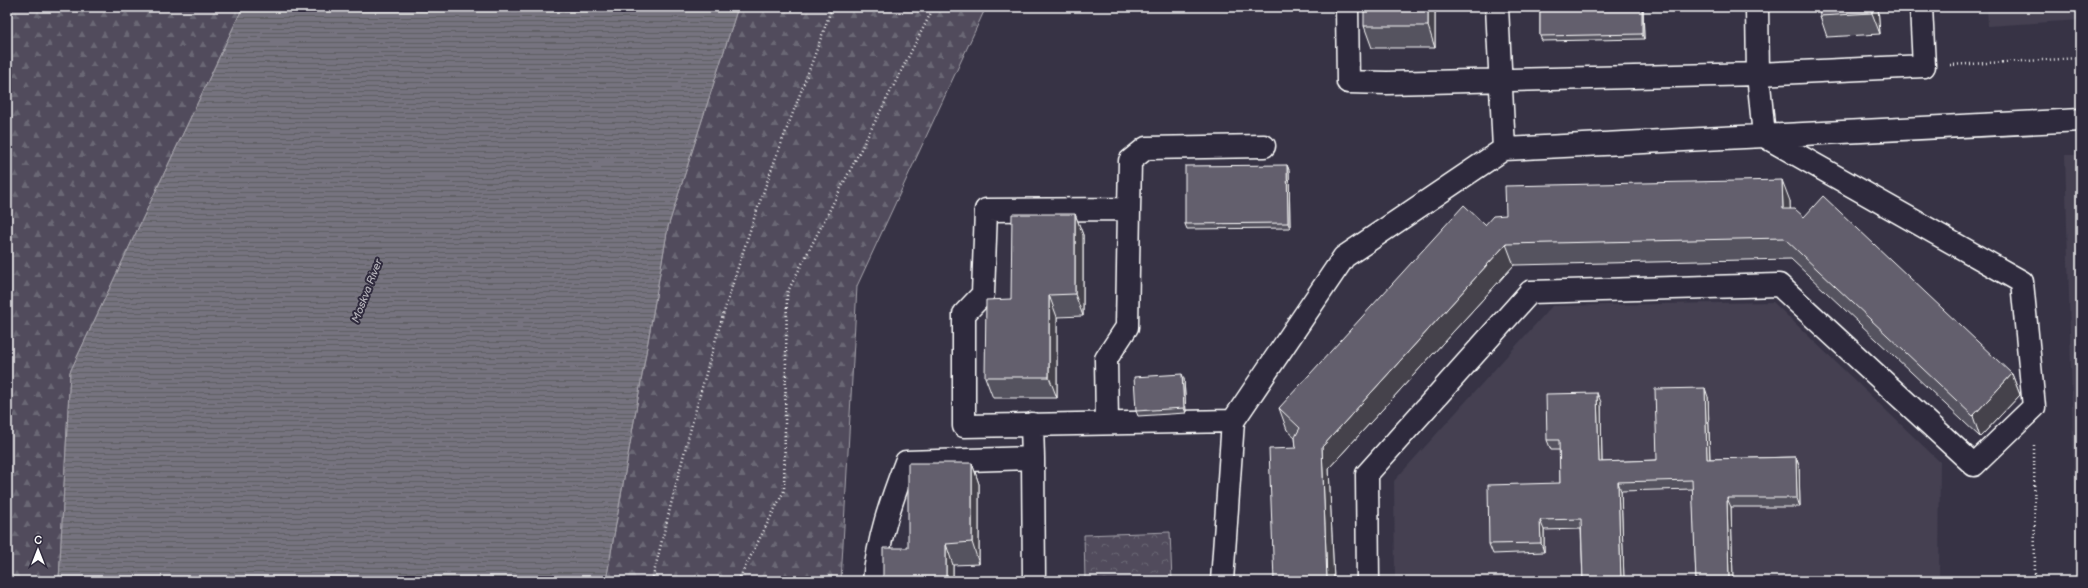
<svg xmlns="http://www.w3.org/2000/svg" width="2088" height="588" viewBox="0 0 2088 588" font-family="'Balsamiq Sans',sans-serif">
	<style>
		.built { fill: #444051 }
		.forest { fill: url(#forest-firs); stroke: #a8a6ae }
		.park { fill: url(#park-crowns); stroke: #a8a6ae }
		.water { fill: url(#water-rules); stroke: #adabb2 }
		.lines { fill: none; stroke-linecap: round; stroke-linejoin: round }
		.minor-casing { stroke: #fff; stroke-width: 25 }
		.path { stroke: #fff; stroke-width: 2.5; stroke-dasharray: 1 3; stroke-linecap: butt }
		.minor { stroke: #2f2a3d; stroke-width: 22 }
		.wall { fill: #55525e; stroke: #fff }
		.shaded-wall { fill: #45424c; stroke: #fff }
		.building { fill: #635f6d; stroke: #fff }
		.labels { text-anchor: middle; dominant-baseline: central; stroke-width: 4; stroke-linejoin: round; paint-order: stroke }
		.water-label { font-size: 11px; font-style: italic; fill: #b4b2b9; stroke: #2f2a3d }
	</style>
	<defs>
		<pattern id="forest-firs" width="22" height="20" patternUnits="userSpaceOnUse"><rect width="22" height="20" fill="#514c5c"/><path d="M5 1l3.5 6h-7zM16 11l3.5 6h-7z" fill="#6b6774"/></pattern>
		<pattern id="park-crowns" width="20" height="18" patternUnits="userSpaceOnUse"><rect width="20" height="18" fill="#514c5c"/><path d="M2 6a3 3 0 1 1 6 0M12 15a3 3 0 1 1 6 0" fill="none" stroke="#6b6774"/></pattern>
		<pattern id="water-rules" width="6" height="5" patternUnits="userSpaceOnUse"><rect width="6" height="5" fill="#76737f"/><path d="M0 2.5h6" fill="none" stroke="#5f5e63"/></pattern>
	</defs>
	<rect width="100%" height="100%" fill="#373345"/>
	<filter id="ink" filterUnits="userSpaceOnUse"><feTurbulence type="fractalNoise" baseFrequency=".025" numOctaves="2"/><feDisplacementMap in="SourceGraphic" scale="8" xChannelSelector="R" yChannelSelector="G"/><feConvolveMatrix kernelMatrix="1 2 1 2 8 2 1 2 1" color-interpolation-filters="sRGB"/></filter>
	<g filter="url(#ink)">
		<path class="built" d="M1987,7H2081V20L1988,26Z
			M2065,155H2081V581H2077Z
			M1773,302L1940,462L1939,581H1395L1394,481L1552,306Z"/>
		<path class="forest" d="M7,7H243L70,372L59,581H7Z
			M738,7H986L857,286L841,581H606L668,227Z"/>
		<path class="park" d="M1170,532L1172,581H1085L1084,535Z"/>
		<path class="water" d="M243,7H738L668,227L606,581H59L70,372Z"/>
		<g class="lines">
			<g class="minor-casing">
				<path id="minor" d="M1347,7L1348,82L1387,83L1758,74L1924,66L1921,7
					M1497,7L1504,149
					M1129,209L1130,161L1146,148L1264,146
					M1107,423L1106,359L1127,327L1129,209L986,210L983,294L964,314V426C1054,424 1144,422 1233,421
					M1033,458L1034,581
					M874,581C878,539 891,501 906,462L1033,458L1032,424
					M1222,581L1233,421L1344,257L1504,149L2081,120
					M1368,581L1367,474L1530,292L1779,285L1974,465L2034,407L2022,282L1764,136L1758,74L1757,7"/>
			</g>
			<path class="path" d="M1950,65L2081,58
				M2034,445L2035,581
				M652,581C679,470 708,358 744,249C770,167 804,88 832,7
				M738,581L784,491L787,293L934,7"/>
			<use href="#minor" class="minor"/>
		</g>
		<path class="wall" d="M1435,7V48H1372L1364,26Z
			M1540,7H1643L1644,39L1542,41L1540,36Z
			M1878,7L1880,34L1827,37L1820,16Z
			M1287,165L1289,170L1290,228L1187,229L1185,224Z
			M1790,201V209L1804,217L2012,374L2020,395L1980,437L1791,259L1514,265L1329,468L1334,581H1274L1296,448L1295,437L1287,430L1279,408L1485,225Z
			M1075,214L1083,235V316L1057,317V398H993L985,377L1011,299Z
			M1184,379L1186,413L1138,416L1136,411Z
			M1708,397L1710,459L1796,457L1799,466L1800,507H1731L1733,581H1696L1693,489L1621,491L1624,581H1583L1581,529L1544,530V552L1493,554L1489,544L1560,483V450H1551L1547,440L1601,402L1602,462L1657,460Z
			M972,463L979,484V564L953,565V581L908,548Z"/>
		<path class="shaded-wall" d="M1428,7H1435V48L1428,26Z
			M1642,7H1643L1644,39L1642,34Z
			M1872,7H1878L1880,34L1872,13Z
			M1287,165L1289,170L1290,228L1288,223Z
			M1782,180L1790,201L1791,230L1783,209Z
			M1075,214L1083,235V316L1075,294Z
			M1506,244L1514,265L1329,468L1334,581H1327L1322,447Z
			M1049,295L1057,317V398L1049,377Z
			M1182,374L1184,379L1186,413L1184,408Z
			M2012,374L2020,395L1980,437L1973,416Z
			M1705,388L1708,397L1710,468L1707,459Z
			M1597,393L1601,402L1602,471L1599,462Z
			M1796,457L1799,466L1800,507L1797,498Z
			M972,463L979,484V564L972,542Z
			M1618,482L1621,491L1624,581H1621Z
			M1727,498L1731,507L1733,581H1729Z
			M1540,520L1544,530V552L1541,543Z
			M946,544L953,565V581H946Z"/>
		<path class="building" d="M1364,7H1428V26H1364Z
			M1540,7H1642V34L1540,36Z
			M1819,7H1872V13L1820,16Z
			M1287,165L1288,223L1185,224V166Z
			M1782,180L1783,209H1795L1804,217L1823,196L2012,374L1973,416L1784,238L1506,244L1322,447L1327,581H1274L1269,449L1296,448L1295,437L1300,428L1279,408L1464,205L1485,225L1493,216L1506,215L1505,186Z
			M1012,214H1075V294L1049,295V377H985L986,300L1011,299Z
			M1182,374L1184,408L1136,411L1134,377Z
			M1705,388L1707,459L1796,457L1797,498H1727L1729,581H1696L1692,480L1618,482L1621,581H1583L1581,519L1540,520L1541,543L1489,544L1488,485L1560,483L1559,440H1547L1546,394L1597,393L1599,462L1657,460L1655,389Z
			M908,463H972V542L946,544V581H883V548H908Z"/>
	</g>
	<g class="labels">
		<g class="water-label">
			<text transform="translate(367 291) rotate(-69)">Moskva River</text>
		</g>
	</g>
	<rect width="2088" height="588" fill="none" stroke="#2f2a3d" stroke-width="24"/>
	<rect x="12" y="12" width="2064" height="564" fill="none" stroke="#fff" stroke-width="1.5" filter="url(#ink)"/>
	<g transform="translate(38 550)" stroke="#2f2a3d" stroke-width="3" paint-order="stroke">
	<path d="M0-3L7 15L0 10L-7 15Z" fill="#ffffff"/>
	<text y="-6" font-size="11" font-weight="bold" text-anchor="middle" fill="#ffffff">С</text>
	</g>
</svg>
